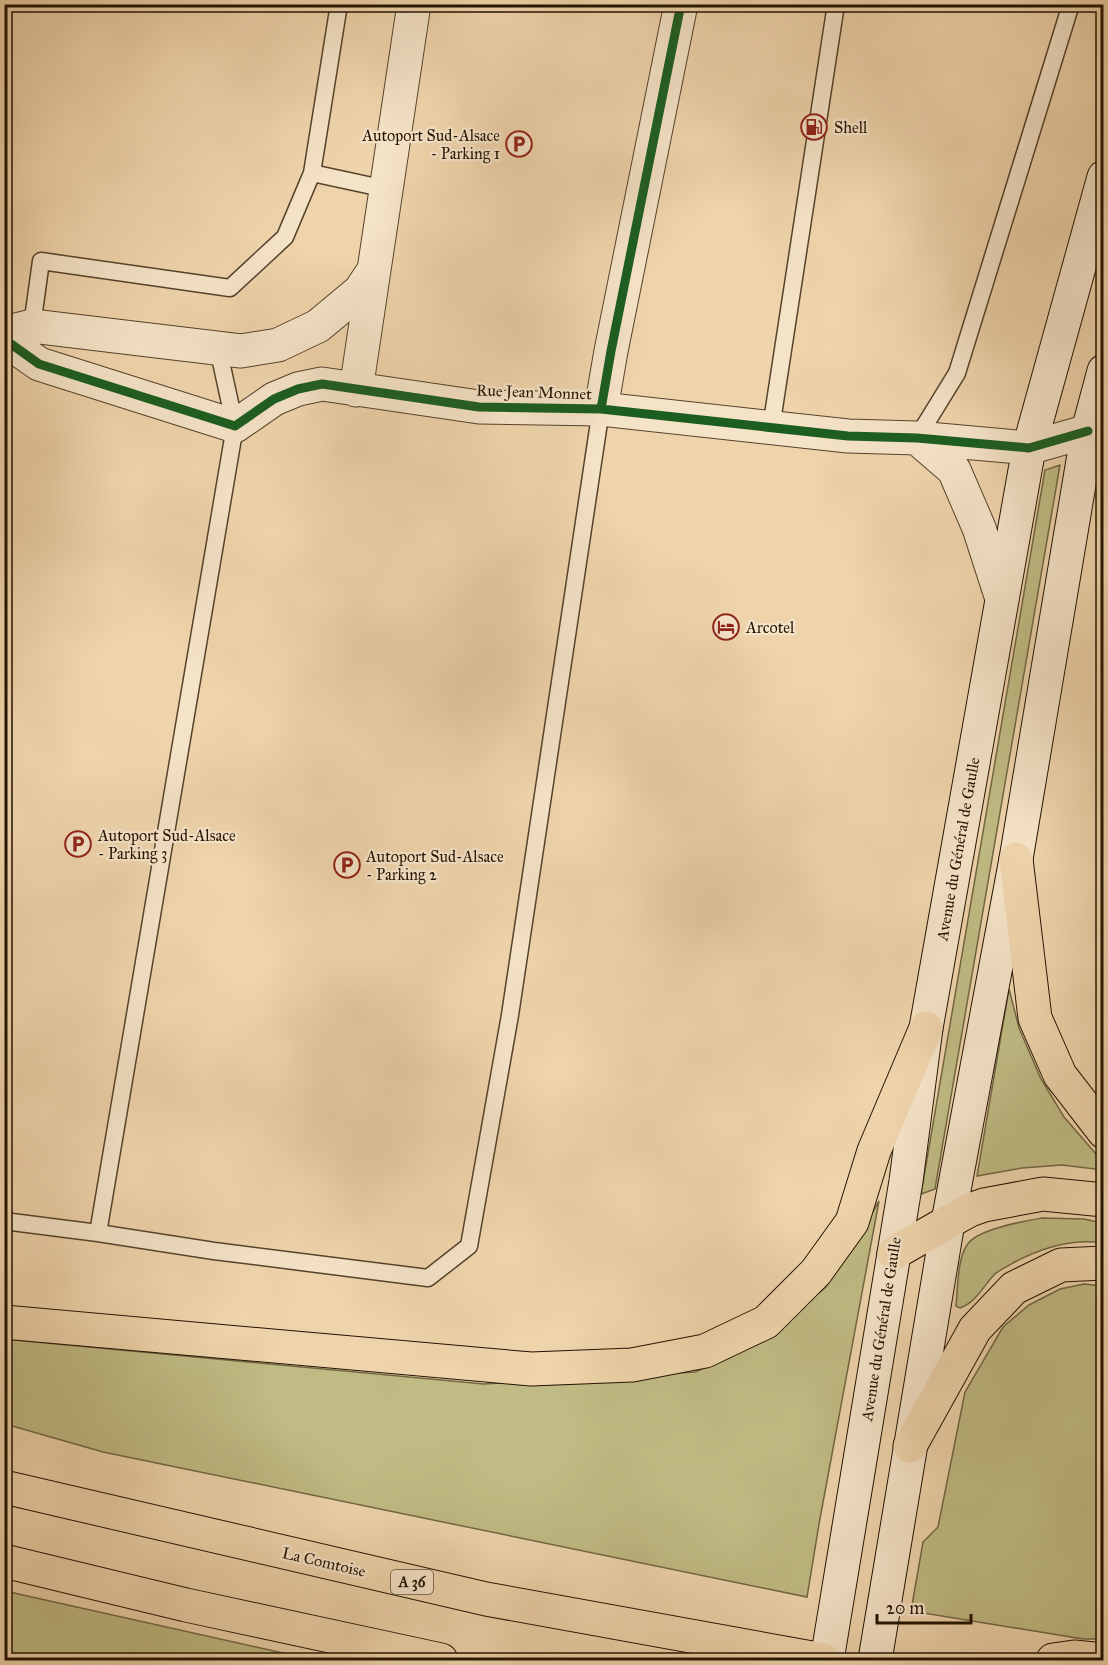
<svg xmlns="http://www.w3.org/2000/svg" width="1108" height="1665" viewBox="0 0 1108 1665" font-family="'IM FELL Great Primer',serif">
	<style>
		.green { fill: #c0bb84; stroke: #716642; stroke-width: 1.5 }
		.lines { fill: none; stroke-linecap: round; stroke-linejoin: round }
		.lane-casing { stroke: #55422b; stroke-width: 19 }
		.street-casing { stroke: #55422b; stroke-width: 35 }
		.secondary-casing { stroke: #221200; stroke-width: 35 }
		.highway-casing { stroke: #221200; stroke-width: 35 }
		.lane { stroke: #f5e3c8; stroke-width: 16 }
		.street { stroke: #f5e3c8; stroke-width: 33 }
		.secondary { stroke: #f5e3c8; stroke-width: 33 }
		.highway { stroke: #efd4ab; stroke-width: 33 }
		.cycleway-casing { stroke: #f5e3c8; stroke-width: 13 }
		.cycleway { stroke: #1b5e20; stroke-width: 9 }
		.labels { text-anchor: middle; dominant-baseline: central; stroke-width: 4.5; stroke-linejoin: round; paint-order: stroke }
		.shield { fill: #f5e3c8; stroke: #61513c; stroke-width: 1.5 }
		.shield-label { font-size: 15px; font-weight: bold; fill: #221200 }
		.poi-label { font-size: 16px; fill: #221200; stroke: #f5e3c8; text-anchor: start }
		.street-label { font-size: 16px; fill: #221200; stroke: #f5e3c8 }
	</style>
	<rect width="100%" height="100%" fill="#efd4ab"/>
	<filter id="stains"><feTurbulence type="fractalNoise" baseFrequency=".00333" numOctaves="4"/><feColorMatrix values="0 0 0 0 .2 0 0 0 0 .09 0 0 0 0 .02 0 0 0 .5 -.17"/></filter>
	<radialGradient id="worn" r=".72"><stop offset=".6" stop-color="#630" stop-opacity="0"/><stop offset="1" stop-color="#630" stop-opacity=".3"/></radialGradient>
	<path class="green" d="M1060,465L935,1189L921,1194L1045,470Z
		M1009,989L1019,1028L1041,1079L1064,1117L1103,1162V1170L1062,1165L1022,1168L977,1176Z
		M879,1201L819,1524L807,1597L103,1452L5,1424L4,1339L484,1384L695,1372L758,1344L826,1287L854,1244Z
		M1042,1218L1084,1219L1103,1223V1243C1071,1238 1041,1248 1013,1263C1007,1267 998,1270 993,1276C983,1287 975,1303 960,1308L956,1306C958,1288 957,1260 967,1245C976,1229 1025,1221 1042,1218Z
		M1084,1284L1103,1286V1639H1083L911,1611L923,1542L938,1527L965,1392L1003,1327L1029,1305L1060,1289Z
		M4,1591H5L314,1660H5Z"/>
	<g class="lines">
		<g class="lane-casing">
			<path id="lane" d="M312,173L339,4
				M32,326L41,261L230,288L285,237L312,173L386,189
				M771,428L836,4
				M917,438L957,373L1071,4
				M4,1221L98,1233L235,426L218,348
				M98,1233L214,1251L428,1278L469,1246L510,1015L601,409"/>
		</g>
		<g class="street-casing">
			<path id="street" d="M4,333L32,326L241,351L278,345L318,326L360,291L374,270L414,4
				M4,339L39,364L235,426L274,399L298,389L322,384L479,407L601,409L848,436L917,438L1029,448L1088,431
				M356,390L374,270
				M601,409L611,351L681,4
				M917,438L954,470L979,528L1002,599"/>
		</g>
		<g class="secondary-casing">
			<path id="secondary" d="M827,1660L906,1181L926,1028L1029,448L1104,177
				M875,1660L948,1222L1016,859L1088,431L1104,371"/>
		</g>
		<g class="highway-casing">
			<path id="highway" d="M1016,859L1035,1018L1060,1075L1104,1132
				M894,1253L948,1222L970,1210L984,1205L1043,1194L1104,1200
				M4,1322L531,1369L632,1365L705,1351L766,1322L816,1272L852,1222L874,1151L926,1028
				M910,1446L975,1329L1014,1288L1061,1265L1104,1263
				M4,1487L486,1599L823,1660
				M4,1561L186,1605L441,1660
				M1053,1660L1074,1657L1104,1660"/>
		</g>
		<use href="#lane" class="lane"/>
		<use href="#street" class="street"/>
		<use href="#secondary" class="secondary"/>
		<use href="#highway" class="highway"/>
		<g class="cycleway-casing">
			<path id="cycleway" d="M4,339L39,364L235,426L274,399L298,389L322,384L479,407L601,409L848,436L917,438L1029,448L1088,431
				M601,409L611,351L681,4"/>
		</g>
		<use href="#cycleway" class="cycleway"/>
	</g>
	<defs>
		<g id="fuel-ring" transform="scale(1.35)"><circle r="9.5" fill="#f5e3c8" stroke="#8f2418" stroke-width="1.5"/><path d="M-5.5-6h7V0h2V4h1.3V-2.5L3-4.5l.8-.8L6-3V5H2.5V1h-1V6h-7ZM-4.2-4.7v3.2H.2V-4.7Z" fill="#8f2418"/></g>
		<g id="parking-ring" transform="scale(1.35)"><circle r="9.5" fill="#f5e3c8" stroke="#8f2418" stroke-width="1.5"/><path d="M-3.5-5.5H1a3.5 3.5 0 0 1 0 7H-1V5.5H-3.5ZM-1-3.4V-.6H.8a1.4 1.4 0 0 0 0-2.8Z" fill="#8f2418"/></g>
		<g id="hotel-ring" transform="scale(1.35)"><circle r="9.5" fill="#f5e3c8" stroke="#8f2418" stroke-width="1.5"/><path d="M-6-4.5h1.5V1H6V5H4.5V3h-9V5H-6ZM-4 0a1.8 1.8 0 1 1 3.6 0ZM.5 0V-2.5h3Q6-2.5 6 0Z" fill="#8f2418"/></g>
	</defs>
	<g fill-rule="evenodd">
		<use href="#fuel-ring" x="814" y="127"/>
		<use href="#parking-ring" x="519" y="144"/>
		<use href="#hotel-ring" x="726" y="627"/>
		<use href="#parking-ring" x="78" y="844"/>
		<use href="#parking-ring" x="347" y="865"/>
	</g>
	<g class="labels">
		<rect class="shield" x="391" y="1570" width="42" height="24" rx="4.5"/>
		<g class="shield-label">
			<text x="412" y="1582">A 36</text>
		</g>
		<g class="poi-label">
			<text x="834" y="127">Shell</text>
			<text x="500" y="135" text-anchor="end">Autoport Sud-Alsace<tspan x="500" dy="18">- Parking 1</tspan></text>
			<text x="746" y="627">Arcotel</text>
			<text x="98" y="835">Autoport Sud-Alsace<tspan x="98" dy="18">- Parking 3</tspan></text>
			<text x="366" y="856">Autoport Sud-Alsace<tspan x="366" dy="18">- Parking 2</tspan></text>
		</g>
		<g class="street-label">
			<text transform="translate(534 392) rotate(2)">Rue Jean Monnet</text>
			<text transform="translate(958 849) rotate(-80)">Avenue du Général de Gaulle</text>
			<text transform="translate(881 1329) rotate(-81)">Avenue du Général de Gaulle</text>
			<text transform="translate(324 1562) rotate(13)">La Comtoise</text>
		</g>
	</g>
	<rect width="1108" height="1665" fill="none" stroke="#efd4ab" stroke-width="24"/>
	<rect x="6" y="6" width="1096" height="1653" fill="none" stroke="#221200" stroke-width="3"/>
	<rect x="12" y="12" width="1084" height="1641" fill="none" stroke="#221200" stroke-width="1.5"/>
	<path d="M877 1614v9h94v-9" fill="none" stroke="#221200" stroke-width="3"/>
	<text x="886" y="1614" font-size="18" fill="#221200" stroke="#f5e3c8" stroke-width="4.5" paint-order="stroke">20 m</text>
	<rect width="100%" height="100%" filter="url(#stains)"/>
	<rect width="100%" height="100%" fill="url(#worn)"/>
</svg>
